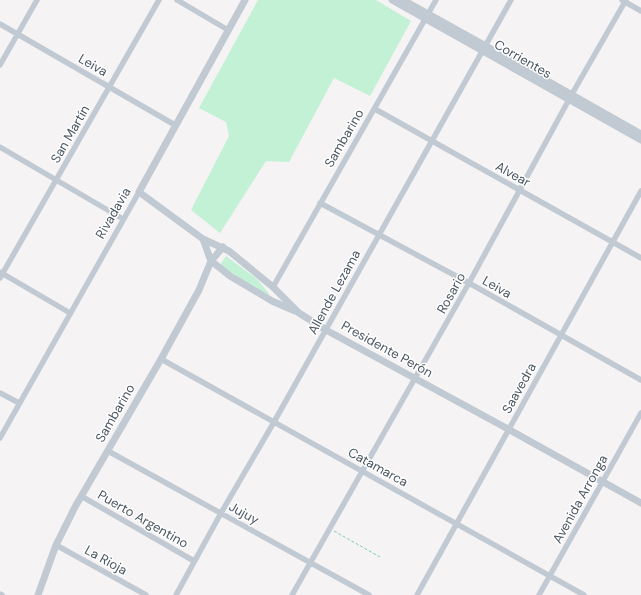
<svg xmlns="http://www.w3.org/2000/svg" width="641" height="595" viewBox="0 0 641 595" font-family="'DM Sans',sans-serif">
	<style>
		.green { fill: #c3f1d5 }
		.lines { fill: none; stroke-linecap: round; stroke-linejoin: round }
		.path { stroke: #7ad0a6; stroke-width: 1; stroke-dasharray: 3 2; stroke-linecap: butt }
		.minor { stroke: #c1cad2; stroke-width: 5.5 }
		.tertiary { stroke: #c1cad2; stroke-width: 7 }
		.labels { text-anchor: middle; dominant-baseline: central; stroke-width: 3; stroke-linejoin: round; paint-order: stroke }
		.street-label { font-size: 13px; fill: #4a5661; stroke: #fff }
	</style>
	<rect width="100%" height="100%" fill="#f5f3f3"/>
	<path class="green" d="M258,0H376L411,21L370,96L334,78L289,162L266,161L220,233L191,210L229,136L226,122L199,108Z
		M226,256L257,279L270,295L257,290L220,265Z"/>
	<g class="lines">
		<path class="path" d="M334,531L380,557"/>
		<path class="minor" d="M177,0L228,30
			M622,0L641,11
			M0,24L175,125
			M0,65L37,0
			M375,109L641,258
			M0,147L123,219
			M320,203L469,283L641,380
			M0,272L70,313
			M0,278L159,0
			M273,287L436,0
			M161,359L584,595
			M0,393L19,403
			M0,438L139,192
			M108,451L369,595
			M81,496L194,561
			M56,545L146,595
			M0,594L2,595
			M176,595L221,513L274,422L511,0
			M292,595L469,283L572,94L626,0
			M417,595L641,191
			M539,595L641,413"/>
		<path class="tertiary" d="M245,0L139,192L203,239L229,251L273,287L299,313L326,330L508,429L641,503
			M392,0L641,140
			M403,0L486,46L641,134
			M203,239L211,261L220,268L230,276L272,301L295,311
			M38,595L56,545L75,507L161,359L199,290L211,261L223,247"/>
	</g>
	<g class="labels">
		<g class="street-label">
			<text transform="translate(523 59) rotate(30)">Corrientes</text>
			<text transform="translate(93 65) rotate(30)">Leiva</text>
			<text transform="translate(70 134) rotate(-60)">San Martín</text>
			<text transform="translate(344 138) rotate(-60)">Sambarino</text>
			<text transform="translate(513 174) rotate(29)">Alvear</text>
			<text transform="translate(113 213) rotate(-60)">Rivadavia</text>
			<text transform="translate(497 287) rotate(30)">Leiva</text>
			<text transform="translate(334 292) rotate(-61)">Allende Lezama</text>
			<text transform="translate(451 293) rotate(-61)">Rosario</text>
			<text transform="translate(387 349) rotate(29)">Presidente Perón</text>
			<text transform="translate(519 388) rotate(-61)">Saavedra</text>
			<text transform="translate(115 413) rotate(-60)">Sambarino</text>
			<text transform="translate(378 467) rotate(29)">Catamarca</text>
			<text transform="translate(580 499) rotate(-61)">Avenida Arronga</text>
			<text transform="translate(244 513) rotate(29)">Jujuy</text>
			<text transform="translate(143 519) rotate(30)">Puerto Argentino</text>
			<text transform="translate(106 560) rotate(29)">La Rioja</text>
		</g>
	</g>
</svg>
